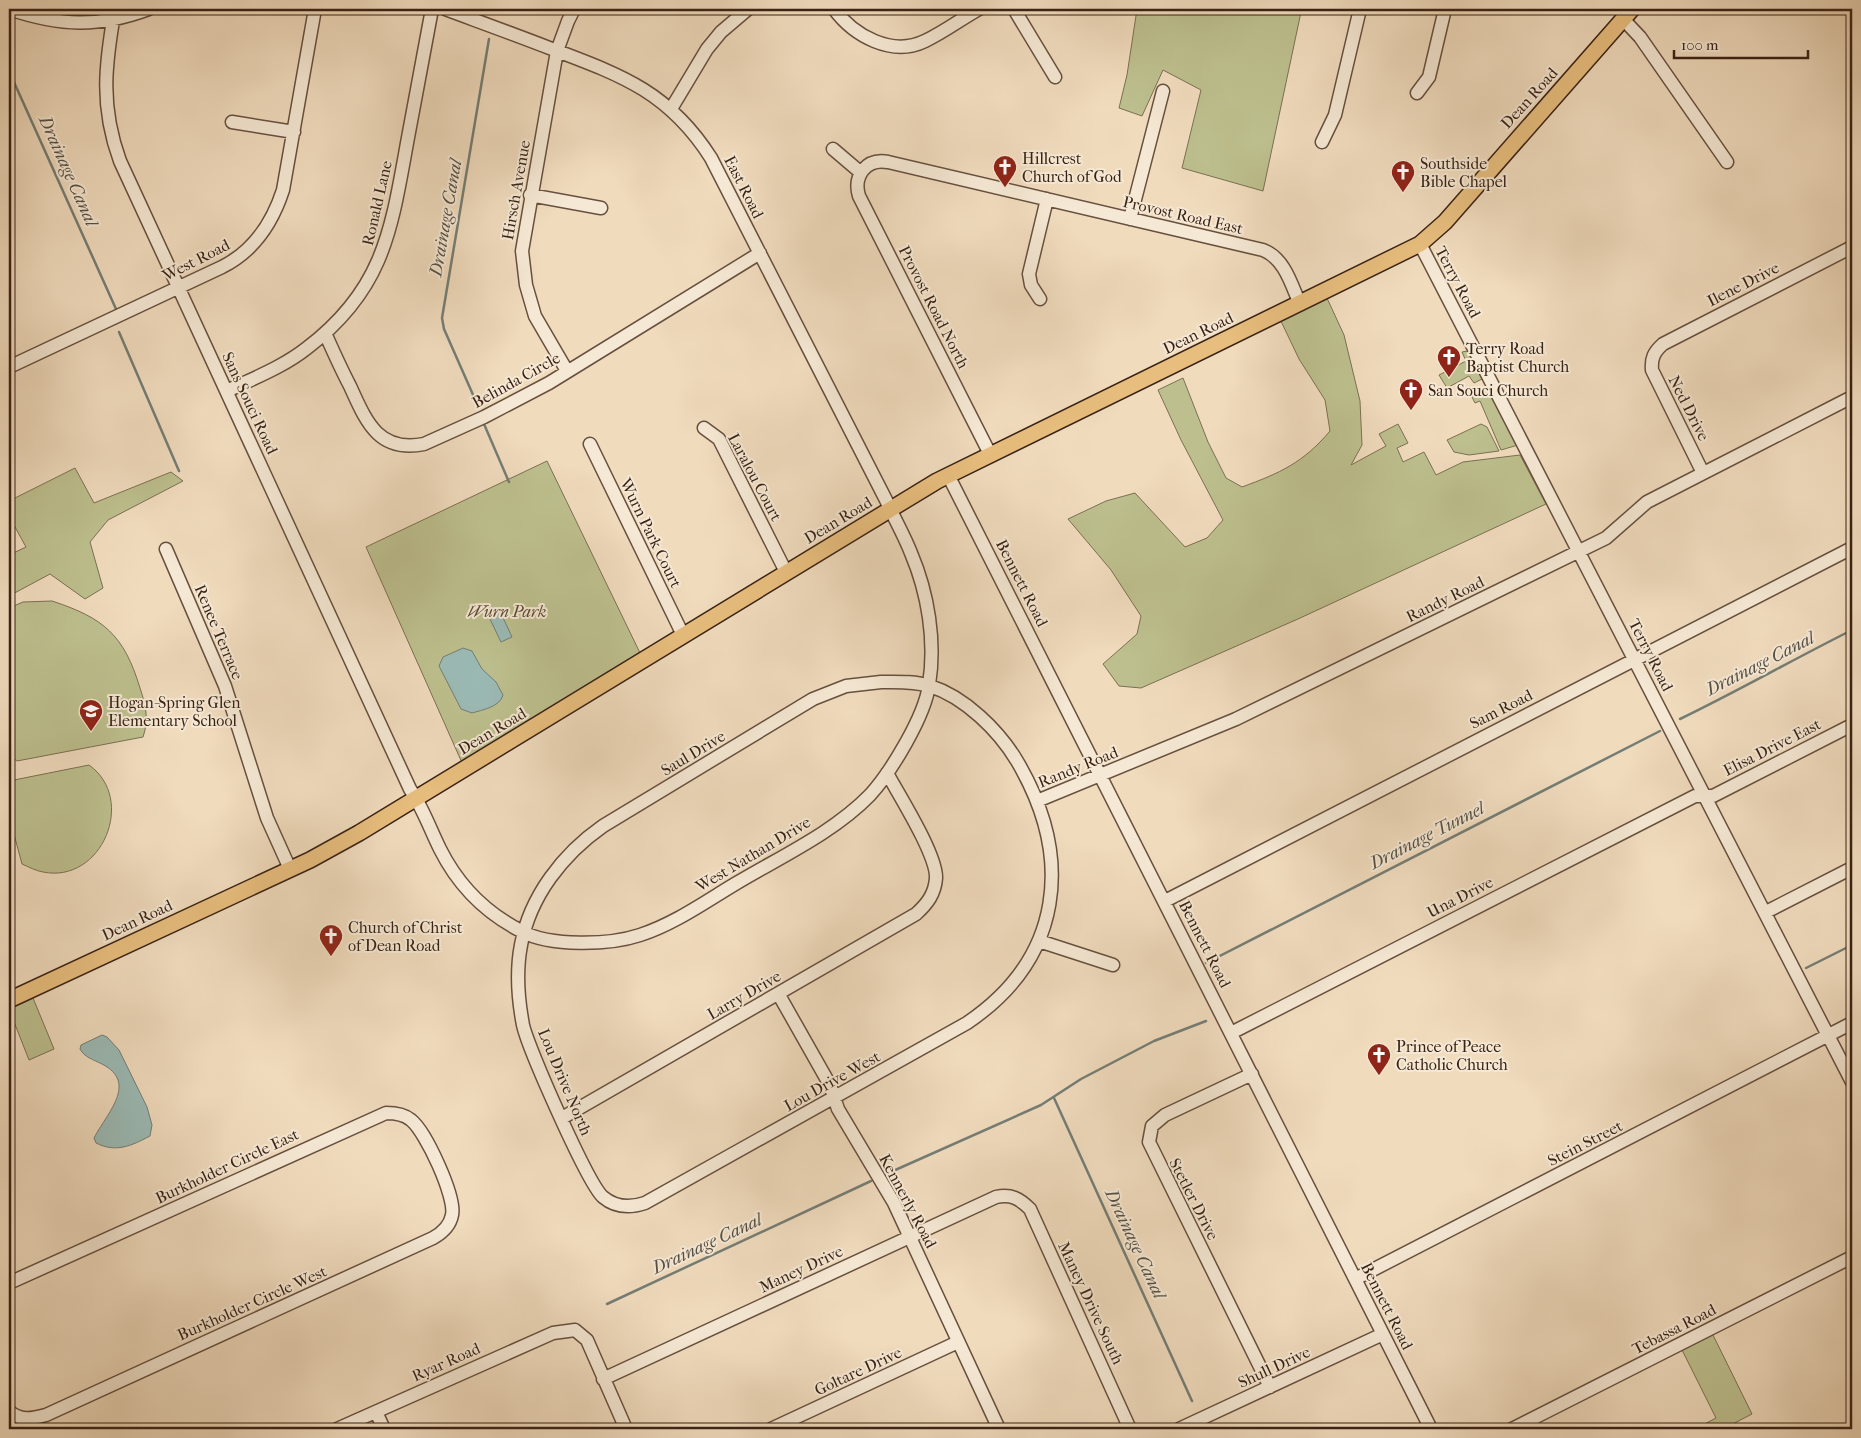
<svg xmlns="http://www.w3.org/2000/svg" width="1861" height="1438" viewBox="0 0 1861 1438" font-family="'IM FELL French Canon',serif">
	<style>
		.green { fill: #bdbf8e; stroke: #7b7052 }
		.water { fill: #9bbab5; stroke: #747d75 }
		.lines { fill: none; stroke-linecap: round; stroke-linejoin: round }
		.stream { stroke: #747d75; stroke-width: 2.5 }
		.minor-casing { stroke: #67503f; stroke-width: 15 }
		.major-casing { stroke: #392215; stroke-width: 18 }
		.minor { stroke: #f5e8d4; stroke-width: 12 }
		.major { stroke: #e8be7e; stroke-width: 15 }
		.labels { text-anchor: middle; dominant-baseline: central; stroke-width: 4; stroke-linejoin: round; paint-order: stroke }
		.street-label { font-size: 16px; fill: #392215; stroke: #f5e8d4 }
		.poi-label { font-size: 16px; fill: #392215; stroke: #f5e8d4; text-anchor: start }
		.park-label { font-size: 16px; font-style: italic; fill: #5a4933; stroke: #f5e8d4 }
		.water-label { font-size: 18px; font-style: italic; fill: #565045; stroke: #f5e8d4 }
	</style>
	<rect width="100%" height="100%" fill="#f0dbbd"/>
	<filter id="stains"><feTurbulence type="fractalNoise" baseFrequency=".004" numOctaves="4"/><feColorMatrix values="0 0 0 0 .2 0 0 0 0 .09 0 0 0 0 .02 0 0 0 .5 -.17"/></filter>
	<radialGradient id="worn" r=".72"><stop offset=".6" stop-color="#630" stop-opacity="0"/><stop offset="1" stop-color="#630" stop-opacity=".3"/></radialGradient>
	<path class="green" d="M1137,9H1288L1301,12L1263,191L1182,168L1201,90L1163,70L1142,116L1119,108L1127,75Z
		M1326,296L1344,335L1360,401L1362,445L1351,465L1386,446L1379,434L1398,424L1408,443L1397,448L1403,462L1424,452L1436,475L1463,462L1520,455L1546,504L1298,619L1141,688L1119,686L1103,664L1137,634L1141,616L1111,570L1068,519L1106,501L1135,493L1185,547L1207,538L1223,520L1181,440L1158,390L1183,378L1208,442L1226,478L1242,487C1280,473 1303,463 1330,431L1325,400L1299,359L1279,317Z
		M1467,351L1473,356L1482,379L1474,383L1469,376L1447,388L1439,375L1466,361L1462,352Z
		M1485,389L1490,392L1518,445L1501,450L1480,401L1475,403L1472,397Z
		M1481,424L1487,427L1499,451L1469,455L1454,452L1447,440Z
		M547,461L641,655L463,765L366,547Z
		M75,468L94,503L171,472L183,481L108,520L90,542L103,588L85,599L50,574L9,596V555L26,547L9,516V501Z
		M52,601C104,618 124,635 140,688C146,706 149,720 143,737L17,761L9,755V608L23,602Z
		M89,765C137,799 102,884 43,872C36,871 29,867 22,864C17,844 1,797 14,780Z
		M33,998L54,1049L29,1060L9,1009Z
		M1712,1333L1752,1414L1723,1429H1695L1716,1418L1681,1348Z"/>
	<path class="water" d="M499,609L512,637L501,642L488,615Z
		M463,648L472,651L482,669L496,682L503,695C500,707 482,710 472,713L461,709L439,666L443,657Z
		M102,1035L107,1037L119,1050L147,1107L152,1125L150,1136C131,1146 116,1153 96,1143L94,1138C106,1114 139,1083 102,1064C94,1060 84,1057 80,1049L81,1045Z"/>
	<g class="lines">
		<path class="stream" d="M496,12L497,9
			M9,71L116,309
			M119,332L179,471
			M474,397L444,329L442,318L489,39
			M484,424L509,482
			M1680,719C1738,691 1794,659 1852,630
			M1206,963L1660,731
			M1806,968L1852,945
			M1054,1098L1192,1401
			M893,1171L1041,1105L1081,1079L1154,1041L1206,1021
			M607,1304L871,1181"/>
		<g class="minor-casing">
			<path id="minor" d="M9,9C60,26 98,28 149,9
				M115,9C105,65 100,106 120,161L410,789C423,808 430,829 440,849C458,885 486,913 521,931C550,947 610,945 640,935C674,924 705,902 735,884C780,857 833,833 870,795C891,772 925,716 929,685C936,641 928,593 911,553C904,535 894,518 886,500L711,158C669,92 621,75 552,49C516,35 480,22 445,9
				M834,9C854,36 892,57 925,41C944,32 961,19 979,9
				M1014,9L1055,77
				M1623,19L1640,37L1727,162
				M1417,93L1429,77L1445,9
				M671,109L707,49L721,32L748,9
				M232,122L294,132
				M1322,142L1335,115L1360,9
				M833,149L860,172
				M530,195L601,208
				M1130,219L1163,91
				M1420,244L1852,1082
				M1040,299L1031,285L1029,274L1047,199
				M325,333C333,351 341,369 350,386C366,421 378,453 424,444L484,417L549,383L760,253
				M9,367L222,267C254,251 272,224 283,190L315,9
				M567,371L535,316L526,285L522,251L557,51L568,21L574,9
				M227,391C254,378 283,367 307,348C383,290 391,232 407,143C415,98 424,54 432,9
				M704,428L719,439L786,572
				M590,444L683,635
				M990,454L859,196C853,176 866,158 888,162L1263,250C1284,258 1291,283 1299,302
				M1703,473L1652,370C1651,358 1654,352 1663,344L1852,247
				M948,475L1431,1429
				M166,549L225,686L267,818L290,869
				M881,682C897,682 914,681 930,686C965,697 999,731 1017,761C1074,858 1063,958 967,1023L645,1203C630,1208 616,1208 603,1197C588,1184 528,1048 523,1025C518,999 516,971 521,945C530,896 563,854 603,826L813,699L846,686Z
				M1037,801L1236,719L1606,538L1647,502L1852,397
				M1165,901L1852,548
				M1766,912L1852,868
				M1039,941L1113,965
				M779,995L830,1085L838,1109L894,1203L999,1429
				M1231,1033L1695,796H1713L1852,725
				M1252,1074L1165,1115L1152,1126L1149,1142L1270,1387
				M562,1118L916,914C927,904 935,894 936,878C937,855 899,795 887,773
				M1355,1279L1852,1023
				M9,1283L386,1113C395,1113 404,1114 411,1120C426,1132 456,1197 452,1215C450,1226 442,1233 433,1238L46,1415C31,1419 20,1421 9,1411
				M603,1379L996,1197C1011,1194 1019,1198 1030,1209L1130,1429
				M376,1412L384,1429
				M337,1429L553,1333L575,1330L587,1340L626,1429
				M771,1429L958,1342
				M1179,1429L1383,1334
				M1512,1429L1852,1257"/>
		</g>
		<g class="major-casing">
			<path id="major" d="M9,1000L310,860L359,833L937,481L1420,244L1445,222L1632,9"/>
		</g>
		<use href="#minor" class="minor"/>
		<use href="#major" class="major"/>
	</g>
	<defs>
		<g id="church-pin" transform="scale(1.25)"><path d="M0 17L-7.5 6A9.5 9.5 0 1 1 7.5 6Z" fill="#8f2418" stroke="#f5e8d4"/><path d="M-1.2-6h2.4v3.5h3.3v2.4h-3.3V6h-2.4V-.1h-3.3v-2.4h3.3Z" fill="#fff"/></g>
		<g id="school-pin" transform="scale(1.25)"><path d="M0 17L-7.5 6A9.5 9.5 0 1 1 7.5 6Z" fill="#8f2418" stroke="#f5e8d4"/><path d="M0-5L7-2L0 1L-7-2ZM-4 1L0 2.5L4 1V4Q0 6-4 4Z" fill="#fff"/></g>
	</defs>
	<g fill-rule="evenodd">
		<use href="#church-pin" x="1005" y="167"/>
		<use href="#church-pin" x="1403" y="172"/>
		<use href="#church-pin" x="1449" y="357"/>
		<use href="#church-pin" x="1411" y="390"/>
		<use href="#school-pin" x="91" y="711"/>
		<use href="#church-pin" x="331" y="936"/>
		<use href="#church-pin" x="1379" y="1055"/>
	</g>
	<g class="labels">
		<g class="street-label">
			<text transform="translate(1529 98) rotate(-48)">Dean Road</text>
			<text transform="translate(744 187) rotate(63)">East Road</text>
			<text transform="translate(516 190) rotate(-80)">Hirsch Avenue</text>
			<text transform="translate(377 203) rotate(-77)">Ronald Lane</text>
			<text transform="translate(1183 215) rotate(13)">Provost Road East</text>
			<text transform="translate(196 260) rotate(-27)">West Road</text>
			<text transform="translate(1458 282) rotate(62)">Terry Road</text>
			<text transform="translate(1743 284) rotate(-27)">Ilene Drive</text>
			<text transform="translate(934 307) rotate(63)">Provost Road North</text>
			<text transform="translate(1198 333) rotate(-26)">Dean Road</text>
			<text transform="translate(516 380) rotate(-29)">Belinda Circle</text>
			<text transform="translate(250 403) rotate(65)">Sans Souci Road</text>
			<text transform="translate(1689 408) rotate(63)">Ned Drive</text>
			<text transform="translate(755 477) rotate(62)">Laralou Court</text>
			<text transform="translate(838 520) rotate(-31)">Dean Road</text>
			<text transform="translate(651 533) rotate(64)">Wurn Park Court</text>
			<text transform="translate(1022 583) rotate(63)">Bennett Road</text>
			<text transform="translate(1445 599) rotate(-26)">Randy Road</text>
			<text transform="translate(219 632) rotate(67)">Renee Terrace</text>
			<text transform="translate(1651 655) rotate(63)">Terry Road</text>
			<text transform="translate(1501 709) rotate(-27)">Sam Road</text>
			<text transform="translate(492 731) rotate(-31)">Dean Road</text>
			<text transform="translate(1772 747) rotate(-27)">Elisa Drive East</text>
			<text transform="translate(693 753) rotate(-31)">Saul Drive</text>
			<text transform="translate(1078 767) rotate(-22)">Randy Road</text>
			<text transform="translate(753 854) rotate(-31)">West Nathan Drive</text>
			<text transform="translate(1460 897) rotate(-27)">Una Drive</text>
			<text transform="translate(137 920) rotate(-25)">Dean Road</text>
			<text transform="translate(1205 944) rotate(63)">Bennett Road</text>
			<text transform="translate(744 995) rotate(-30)">Larry Drive</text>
			<text transform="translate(832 1081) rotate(-29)">Lou Drive West</text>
			<text transform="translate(565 1082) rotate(67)">Lou Drive North</text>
			<text transform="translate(1585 1143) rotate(-27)">Stein Street</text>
			<text transform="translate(227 1166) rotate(-25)">Burkholder Circle East</text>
			<text transform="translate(1194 1199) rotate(63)">Stetler Drive</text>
			<text transform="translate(908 1201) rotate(62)">Kennerly Road</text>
			<text transform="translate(801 1269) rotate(-25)">Maney Drive</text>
			<text transform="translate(252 1303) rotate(-24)">Burkholder Circle West</text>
			<text transform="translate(1091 1303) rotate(65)">Maney Drive South</text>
			<text transform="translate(1387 1306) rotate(63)">Bennett Road</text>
			<text transform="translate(1674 1329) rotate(-27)">Tebassa Road</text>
			<text transform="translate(446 1362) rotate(-24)">Ryar Road</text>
			<text transform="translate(1274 1367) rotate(-25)">Shull Drive</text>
			<text transform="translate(858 1371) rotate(-25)">Goltare Drive</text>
		</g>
		<g class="poi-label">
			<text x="1022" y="158">Hillcrest<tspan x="1022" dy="18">Church of God</tspan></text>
			<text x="1420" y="163">Southside<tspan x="1420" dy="18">Bible Chapel</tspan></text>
			<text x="1466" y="348">Terry Road<tspan x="1466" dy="18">Baptist Church</tspan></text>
			<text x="1428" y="390">San Souci Church</text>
			<text x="108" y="702">Hogan-Spring Glen<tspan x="108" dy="18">Elementary School</tspan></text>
			<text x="348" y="927">Church of Christ<tspan x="348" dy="18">of Dean Road</tspan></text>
			<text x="1396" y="1046">Prince of Peace<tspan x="1396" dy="18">Catholic Church</tspan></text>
		</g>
		<g class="park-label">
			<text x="507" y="611">Wurn Park</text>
		</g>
		<g class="water-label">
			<text transform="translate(68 171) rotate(66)">Drainage Canal</text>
			<text transform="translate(446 218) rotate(-80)">Drainage Canal</text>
			<text transform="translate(1760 664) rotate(-27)">Drainage Canal</text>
			<text transform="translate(1427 836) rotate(-27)">Drainage Tunnel</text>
			<text transform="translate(707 1244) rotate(-25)">Drainage Canal</text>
			<text transform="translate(1135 1244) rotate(65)">Drainage Canal</text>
		</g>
	</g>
	<rect width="1861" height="1438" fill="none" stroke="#f0dbbd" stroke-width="30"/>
	<rect x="10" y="10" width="1841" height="1418" fill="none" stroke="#392215" stroke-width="2.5"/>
	<rect x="15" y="15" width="1831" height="1408" fill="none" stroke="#392215"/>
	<path d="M1674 50v8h134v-8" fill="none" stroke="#392215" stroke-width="2.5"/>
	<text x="1681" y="50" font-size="15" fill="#392215" stroke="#f5e8d4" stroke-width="4" paint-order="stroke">100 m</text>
	<rect width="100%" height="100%" filter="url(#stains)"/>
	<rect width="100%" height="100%" fill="url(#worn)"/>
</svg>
